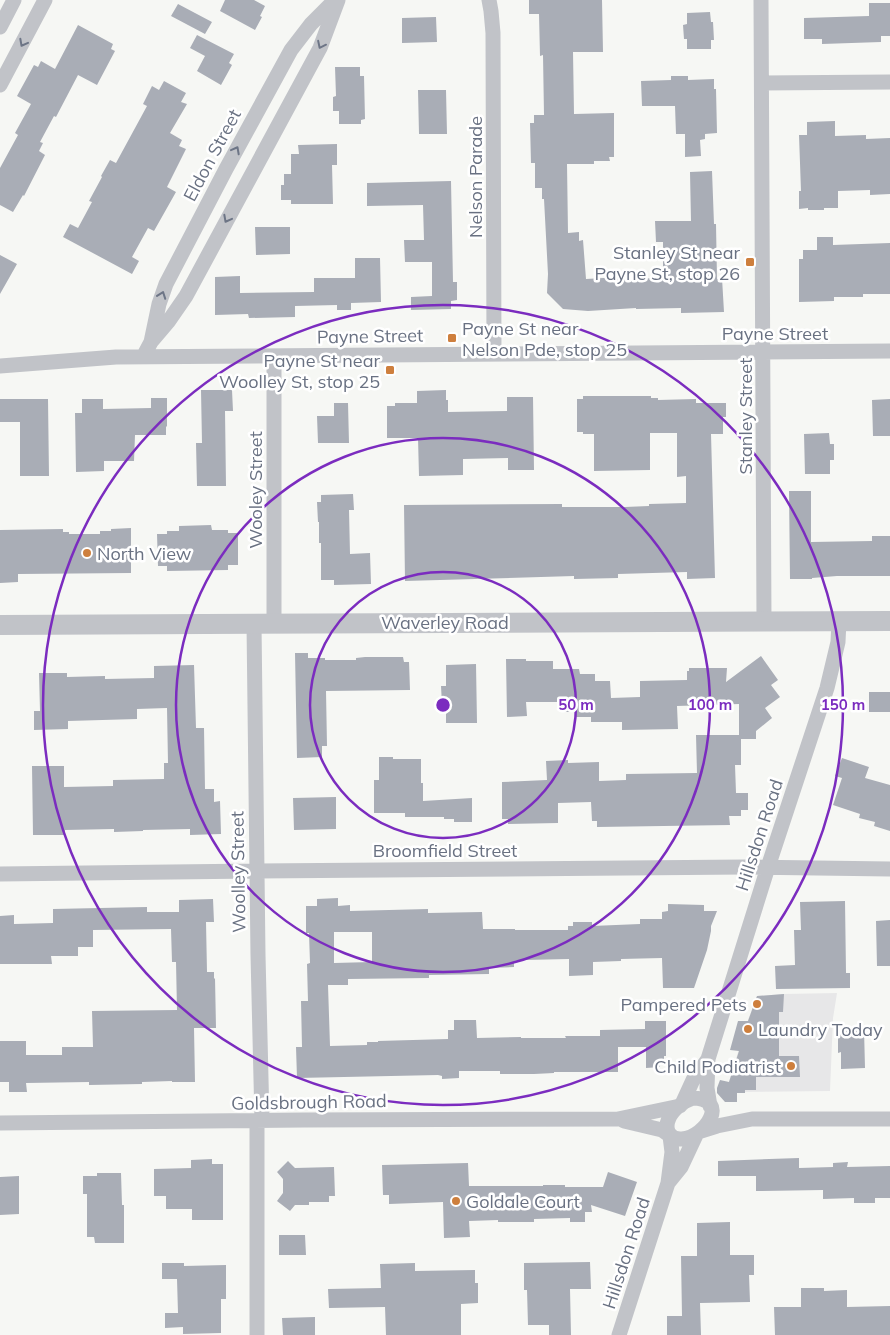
<svg xmlns="http://www.w3.org/2000/svg" width="890" height="1335" viewBox="0 0 890 1335" font-family="Mulish,sans-serif">
	<style>
		.built { fill: #e7e7e8 }
		.building { fill: #a9adb6; fill-rule: evenodd }
		.lines { fill: none; stroke-linecap: round; stroke-linejoin: round }
		.minor { stroke: #c1c3c8; stroke-width: 15 }
		.tertiary { stroke: #c1c3c8; stroke-width: 20 }
		.oneway { stroke: #6d7586 }
		.ring { fill: none; stroke: #7b2cbf; stroke-width: 2.5 }
		.poi-dot { fill: #ce7f3d; stroke: #fff; stroke-width: 2 }
		.labels { text-anchor: middle; dominant-baseline: central; stroke-width: 5; stroke-linejoin: round; paint-order: stroke }
		.street-label { font-size: 18px; fill: #697182; stroke: #fff }
		.poi-label { font-size: 18px; fill: #697182; stroke: #fff; text-anchor: end }
		.centre { fill: #7b2cbf; stroke: #fff; stroke-width: 2.5 }
		.ring-label { font-size: 15px; text-anchor: middle; font-weight: bold; fill: #7b2cbf; stroke: #fff; stroke-width: 5; stroke-linejoin: round; paint-order: stroke }
	</style>
	<rect width="100%" height="100%" fill="#f6f7f4"/>
	<path class="built" d="M837,993L833,1018L830,1091L730,1092L727,1088L748,1020L757,996L784,994Z"/>
	<path class="building" d="M225,0H254L265,6L260,16L262,17L255,30L220,11Z
		M529,0H602L603,52H573L574,114L614,113V157H609L610,161H594V164H567L568,233L579,232V241L583,240L586,279L621,277V279L663,278V242H656L655,221H691L690,172L712,171L714,224H716L717,279L722,278L724,312L681,313V308L636,309V308L588,311L563,309L547,293L548,274L544,199H542V188H535V163H531L530,123H534V115H544L543,55L540,56L539,14H529Z
		M869,3H890V36H881V42L822,44V39H804V18L869,16Z
		M178,4L212,22L205,34L171,16Z
		M710,12L711,22H713L714,40H711V49H687V39H684L683,25L687,24V13Z
		M436,17L437,42L402,43V18Z
		M78,25L113,44L111,49L115,51L97,85L78,75L56,117L54,116L40,142L43,143L39,151L45,155L24,196L23,195L13,212L0,205V168L18,135L15,133L31,104L17,96L34,65L38,67L41,61L55,69Z
		M197,35L234,54L229,63L232,65L221,85L197,71L205,56L190,48Z
		M335,67H360V76H364L365,119L361,120V124H339V111H333V97L336,96Z
		M671,76H688V80L714,79V89H716L717,133L705,134V139L700,140L701,156L685,157V134H676L675,106H642L641,81L671,80Z
		M164,81L186,93L181,102L187,104L170,133L182,140L179,146L186,149L167,187L176,192L154,231L148,228L132,257L139,261L132,274L63,237L70,224L78,228L92,202L89,201L102,177L101,176L110,160L116,163L147,106L143,104L152,86L159,90Z
		M418,90H446L447,134H419Z
		M835,121V136L866,135V139L890,138V194L870,195V190L838,191V208H824V210H808V208L799,209V191H801L799,135H807V122Z
		M337,144V165H332L333,204H291V200H281V185H284V174H291V154H299L298,145Z
		M451,181L453,282H457V300L451,301V309L411,310V297L432,296V262H405L404,240H424L423,205L367,206V183Z
		M255,227H290V254L256,255Z
		M817,237H833V245L890,243V294H863V297H834V301L799,302V259H803V250H817Z
		M0,255L17,264L0,294Z
		M355,258H380L381,302L351,303V310H337V305L295,306V317L249,318L248,314L215,315V277L240,276V293L314,292V278H355Z
		M201,390H232L233,411H225L226,486H197L196,443H202Z
		M446,390V400H448V412L507,411V397H533L534,470H508V458L463,459V475L419,476L418,438H387V406H395V403H417V391Z
		M583,396H651V398H658V400L696,399V403H726V417H723V434H711L715,578L687,579V572L618,574V578L574,579V576L405,581L404,505L562,504V507H625L649,506V504L686,503V476L677,477V433H650V470L594,471V434H583V432H577V399H583Z
		M151,398H167V427L166,426V435H135L134,461H104V471L76,472L75,413H82V399H103V409L151,408Z
		M0,399H48L49,476H20V422H0Z
		M890,399V436H873L872,400Z
		M334,403H348L349,443H318L317,416H334Z
		M829,433L830,444H834V460H830V474H805L804,434Z
		M789,491H811V542L872,541V536H890V576H837L812,578V579H790Z
		M353,494L354,510H349L350,554L370,553L371,584L334,585V580H321V543H319V522H318L317,502H321V495Z
		M211,525L212,530H228V533H238V565H228V570L167,571V566H158L157,534H167V531H179V526Z
		M131,528V573L18,574V582L0,583V530L63,529V532H69V534H100V531H111V529Z
		M295,653H308V658H325V660H356V658L365,657H403L404,662H409L410,690L326,691L327,746H322V757L297,758Z
		M761,656L778,680L771,685L780,697L765,708L772,718L756,731V739H741V765H735L736,793H748V810H741V816H729L730,825L597,827V821H592L591,802L558,803V823L508,824V819H502V782L547,780L546,761L568,760V763L599,762V781L626,780V774L697,773L696,735H739V704L677,706L678,729L622,730V722H591V717H575V712H562V702H526L527,716L507,717L506,659H526V661H553V669H579L580,674H595V681H610L611,698L640,697V681L687,680V671H689V668H727L726,682Z
		M476,664L477,723H446V704H442L441,686H446V665Z
		M194,665L196,728H204L205,789H214V802L220,801L221,834L190,835V829L143,830V831L114,832V829L65,830V835H33L32,766H64V787L113,786V780L164,779V763H168L167,708L137,709V719L68,721V729L34,730V711H40L39,673H67V677L105,676V679L154,678V666Z
		M869,692H890V712H869Z
		M379,757H393V759H421V783H423V801L472,798V822H454V819H444V817H405V813H374V780H379Z
		M842,758L869,767L865,778L890,785V831L874,826L875,822L859,818L860,814L833,805L842,778L835,776Z
		M336,797V829L294,830L293,798Z
		M338,898V906L350,905V911L428,909V913L482,912L483,929H515V930H568V926H573V922H592V926L640,924V919H662V912L668,911V904L704,905V911H717L711,926V931L707,950L694,988H663L662,958L621,959V961L593,962V975L569,976V959L524,960L514,961V967L489,968V974L429,975V978L348,979V985H328L330,1046L367,1045V1042H378V1041L448,1039V1030H454V1020H476L477,1038L521,1037V1038H566L565,1036H600V1030L645,1029V1021H666V1056H664V1062H660V1067L646,1068V1047H618V1072H554V1073L534,1074H500V1071H459V1078L442,1079V1076L438,1075L297,1078L296,1047H302L301,1001H308L307,964L310,963L309,933H306V906H317V899ZM334,932H372V962L334,963Z
		M213,899L214,922H206L207,972H214V979L215,978L216,1028H194L195,1082H172V1081L142,1082V1084L89,1085V1082L26,1083L27,1092H9V1082H0V1041H26V1055H62V1047H93L92,1011L177,1010L176,962H172L171,929L93,930V947H78V956H51L52,964H0V916L14,915V924L53,923V909L147,907V912H179V900Z
		M845,901L846,973H850V988L776,989L775,966L795,965L794,930H801L800,902Z
		M890,920V966H877L876,921Z
		M784,994L783,1012H779V1056H799L800,1077H756V1090H745V1093H737V1102H725L717,1093V1088L720,1080L729,1082L739,1051L730,1050L738,1021H748L757,996Z
		M864,1029L865,1068L841,1069V1052L838,1053V1030Z
		M799,1158V1168L833,1167V1163L848,1162L847,1167L890,1166V1198H875V1203H854V1198L823,1199V1190L756,1191V1176H718V1161Z
		M212,1159V1164H223V1220H192V1209H166V1196H154V1169L191,1168V1160Z
		M288,1161L295,1168L334,1167L335,1196H329V1202H309V1205H295L290,1211L277,1201L283,1193V1179L277,1172Z
		M468,1163L469,1186H543V1185H565V1187H603L608,1172L637,1182L625,1216L591,1205L592,1212H585V1222H570V1218L534,1219V1222H498V1220L469,1221L470,1237L444,1238L443,1202L389,1204V1195H383L382,1165Z
		M97,1173H121L122,1205H124V1243H95L94,1237H87V1194H83V1176H97Z
		M19,1176V1214L0,1215V1177Z
		M730,1222V1255H754V1275H749L750,1302L700,1303L701,1335H667V1316H682L681,1256H697V1223Z
		M279,1235H305L306,1255H279Z
		M590,1262L591,1289H570L571,1335H549V1325H528L527,1290H524V1263Z
		M162,1263H184V1266L226,1265V1299H221V1333L183,1334V1327L165,1328V1313H178L177,1279H162Z
		M415,1263V1271L475,1270V1283H478V1303L461,1304V1335H386L385,1307L329,1308L328,1289L381,1288L380,1264Z
		M801,1288H824V1291L847,1290V1307L890,1306V1335H775L774,1307H801Z
		M315,1317V1335H283L282,1318Z"/>
	<g class="lines">
		<path class="minor" d="M489,0L491,11L493,33L494,354
			M761,0L764,621
			M0,27L14,0
			M762,83L890,82
			M0,85L45,0
			M151,342L168,322L186,296L320,48L338,0
			M274,356V623
			M143,357L151,342L159,304L166,284L226,169L291,50L311,24L335,0
			M0,366L116,357L890,351
			M254,624L258,955L262,1120
			M0,874L257,871L745,867L890,869
			M693,1098C730,1099 706,1137 682,1139C669,1140 664,1129 669,1118C673,1109 684,1101 693,1098Z
			M682,1104L693,1080L708,1059
			M710,1106L707,1088L708,1059L768,867L827,688L838,642L839,620
			M257,1121V1335
			M624,1121L662,1130L669,1135
			M0,1123L304,1120L618,1119L680,1106
			M701,1131L717,1126L752,1119H890
			M668,1183L681,1167L696,1135
			M619,1335L668,1183L672,1152L670,1136"/>
		<path class="tertiary" d="M0,625L890,621"/>
	</g>
	<defs><path id="oneway-chevron" d="M-2-3.5L2.5 0L-2 3.5" fill="none" stroke-width="1.6" stroke-linecap="round" stroke-linejoin="round" transform="scale(1.25)"/></defs>
	<g class="oneway">
		<use href="#oneway-chevron" transform="translate(23 43) rotate(118)"/>
		<use href="#oneway-chevron" transform="translate(321 45) rotate(116)"/>
		<use href="#oneway-chevron" transform="translate(236 150) rotate(-62)"/>
		<use href="#oneway-chevron" transform="translate(227 219) rotate(118)"/>
		<use href="#oneway-chevron" transform="translate(162 295) rotate(-70)"/>
	</g>
	<g class="ring">
		<circle cx="443" cy="705" r="133"/>
		<circle cx="443" cy="705" r="267"/>
		<circle cx="443" cy="705" r="400"/>
	</g>
	<g class="poi-dot">
		<rect x="745" y="257" width="10" height="10" rx="2.5"/>
		<rect x="447" y="333" width="10" height="10" rx="2.5"/>
		<rect x="385" y="365" width="10" height="10" rx="2.5"/>
		<circle cx="87" cy="553" r="5"/>
		<circle cx="757" cy="1004" r="5"/>
		<circle cx="748" cy="1029" r="5"/>
		<circle cx="791" cy="1066" r="5"/>
		<circle cx="456" cy="1201" r="5"/>
	</g>
	<g class="labels">
		<g class="street-label">
			<text transform="translate(212 155) rotate(-62)">Eldon Street</text>
			<text transform="translate(475 177) rotate(-90)">Nelson Parade</text>
			<text x="775" y="333">Payne Street</text>
			<text transform="translate(370 336) rotate(-1)">Payne Street</text>
			<text transform="translate(745 416) rotate(-90)">Stanley Street</text>
			<text transform="translate(255 490) rotate(-90)">Wooley Street</text>
			<text x="445" y="622">Waverley Road</text>
			<text transform="translate(759 835) rotate(-72)">Hillsdon Road</text>
			<text x="445" y="850">Broomfield Street</text>
			<text transform="translate(238 872) rotate(-91)">Woolley Street</text>
			<text transform="translate(309 1102) rotate(-1)">Goldsbrough Road</text>
			<text transform="translate(626 1253) rotate(-72)">Hillsdon Road</text>
		</g>
		<g class="poi-label">
			<text x="740" y="252">Stanley St near<tspan x="740" dy="21">Payne St, stop 26</tspan></text>
			<text x="462" y="328" text-anchor="start">Payne St near<tspan x="462" dy="21">Nelson Pde, stop 25</tspan></text>
			<text x="380" y="360">Payne St near<tspan x="380" dy="21">Woolley St, stop 25</tspan></text>
			<text x="97" y="553" text-anchor="start">North View</text>
			<text x="747" y="1004">Pampered Pets</text>
			<text x="758" y="1029" text-anchor="start">Laundry Today</text>
			<text x="781" y="1066">Child Podiatrist</text>
			<text x="466" y="1201" text-anchor="start">Goldale Court</text>
		</g>
	</g>
	<circle cx="443" cy="705" r="8" class="centre"/>
	<g class="ring-label">
		<text x="576" y="710">50 m</text>
		<text x="710" y="710">100 m</text>
		<text x="843" y="710">150 m</text>
	</g>
</svg>
